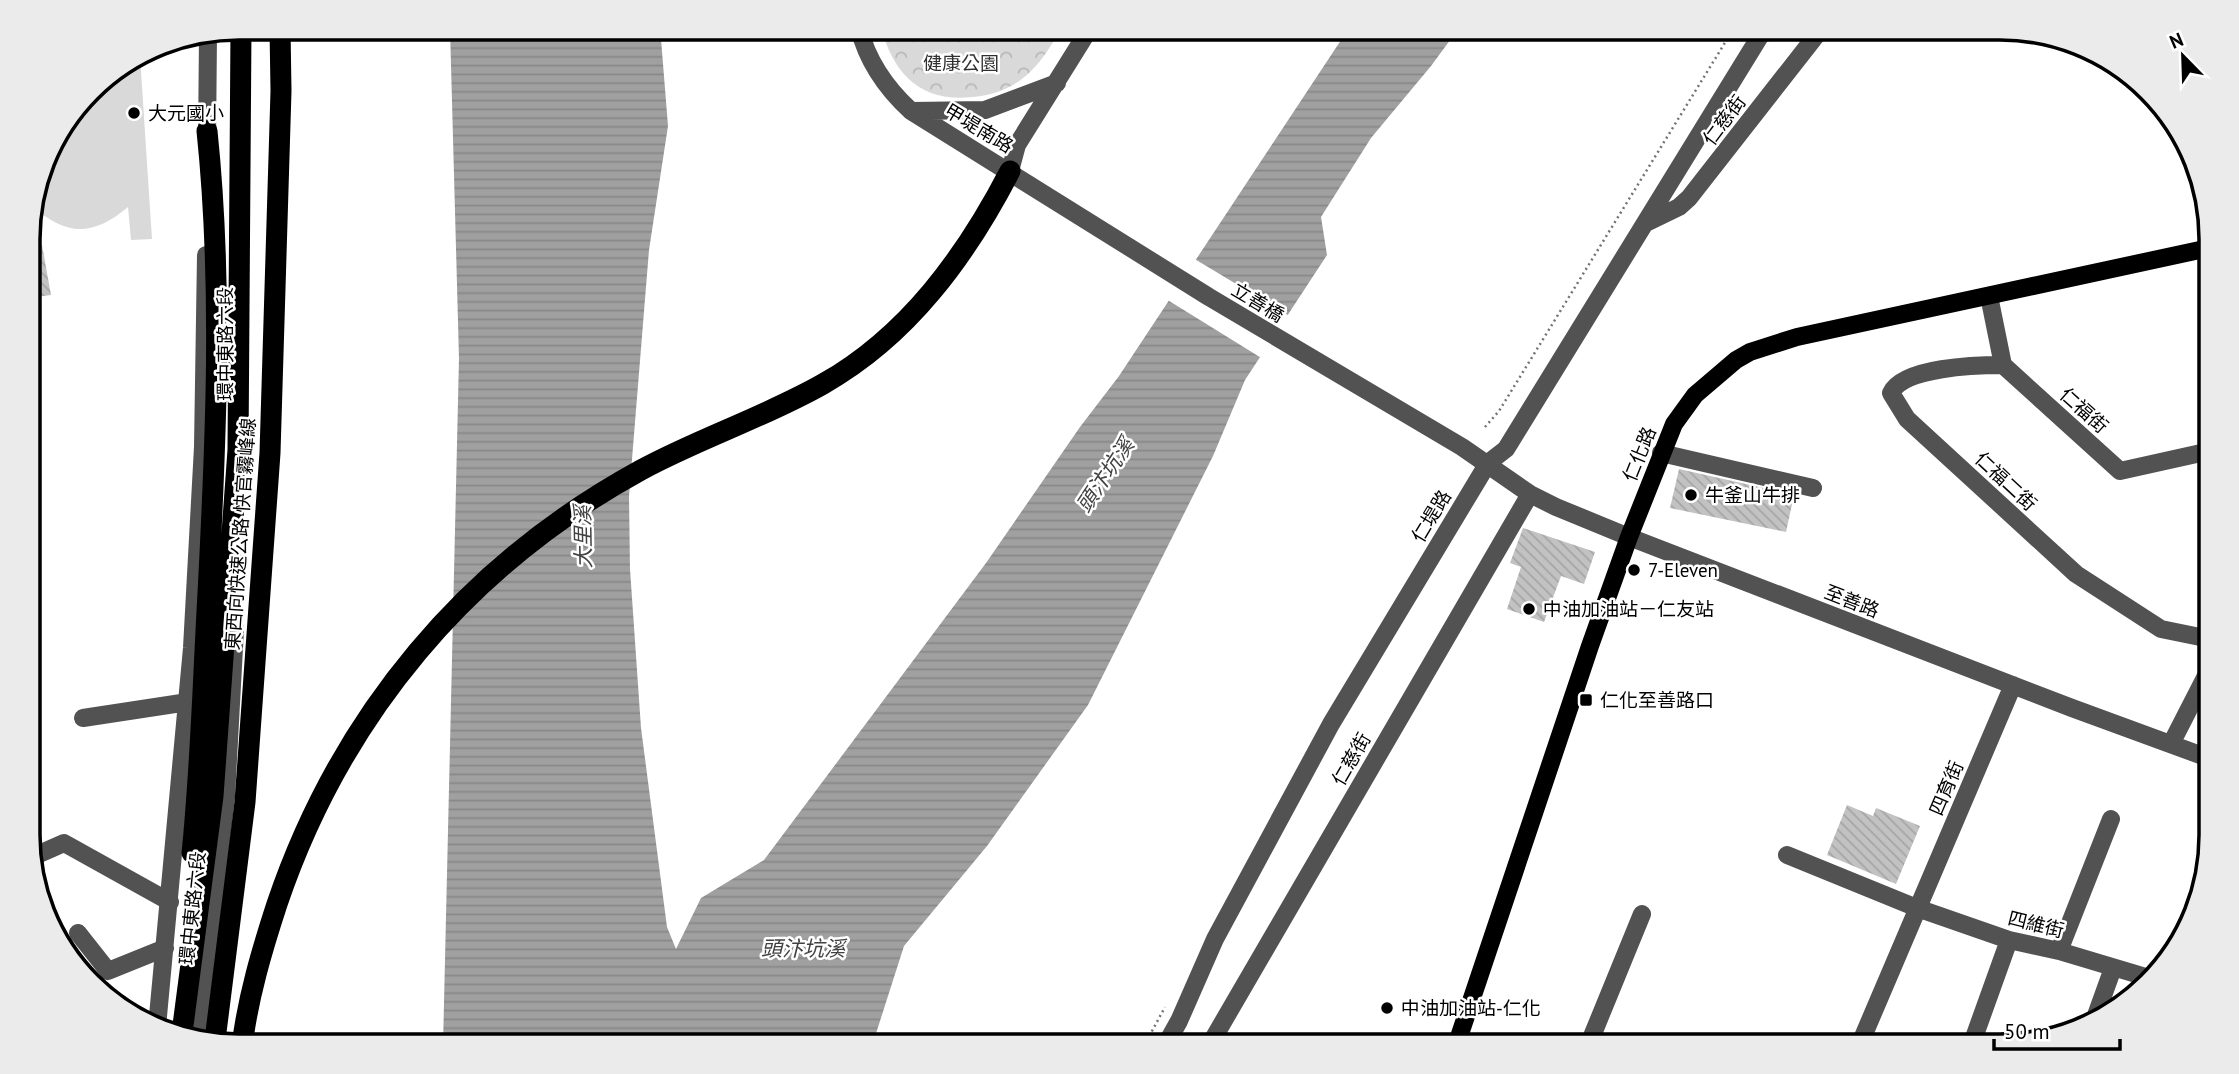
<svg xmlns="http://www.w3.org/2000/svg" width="2239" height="1074" viewBox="0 0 2239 1074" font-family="'PT Sans','Noto Sans TC',sans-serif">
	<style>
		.green { fill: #d9d9d9 }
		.forest { fill: url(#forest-crowns) }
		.water { fill: url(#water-rules) }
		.pier { fill: #fff }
		.building { fill: url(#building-back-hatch) }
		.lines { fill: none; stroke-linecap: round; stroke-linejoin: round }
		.path { stroke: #747474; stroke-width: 2.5; stroke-dasharray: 2 3.5; stroke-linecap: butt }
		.minor { stroke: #525252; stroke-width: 18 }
		.major { stroke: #000; stroke-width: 18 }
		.highway { stroke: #000; stroke-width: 21 }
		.poi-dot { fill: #000; stroke: #fff; stroke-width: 2.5 }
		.labels { text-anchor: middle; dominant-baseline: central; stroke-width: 5; stroke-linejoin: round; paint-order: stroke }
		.park-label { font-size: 19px; fill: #303030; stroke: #fff }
		.poi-label { font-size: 19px; fill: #000; stroke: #fff; text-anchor: start }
		.street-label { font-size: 19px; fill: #000; stroke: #fff }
		.water-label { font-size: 21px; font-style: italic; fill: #414141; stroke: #fff }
		.rim { fill: none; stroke: #000; stroke-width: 3.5 }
	</style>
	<defs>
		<pattern id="forest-crowns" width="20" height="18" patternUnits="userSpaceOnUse" patternTransform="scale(1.75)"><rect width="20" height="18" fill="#d9d9d9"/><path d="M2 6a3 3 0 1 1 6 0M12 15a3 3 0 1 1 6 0" fill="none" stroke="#b8b8b8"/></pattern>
		<pattern id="water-rules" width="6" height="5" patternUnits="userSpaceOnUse" patternTransform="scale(1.75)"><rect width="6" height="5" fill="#a0a0a0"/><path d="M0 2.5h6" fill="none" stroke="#888"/></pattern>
		<pattern id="building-back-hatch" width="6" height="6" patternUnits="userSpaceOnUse" patternTransform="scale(1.75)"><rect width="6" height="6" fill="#c2c2c2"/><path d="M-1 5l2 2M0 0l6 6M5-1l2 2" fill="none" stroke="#a5a5a5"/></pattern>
	</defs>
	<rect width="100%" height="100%" fill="#fff"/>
	<path class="green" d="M140,56L152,239L131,240L128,207C94,236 66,237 33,206L50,146L100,81Z"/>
	<path class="forest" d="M881,28H1062C1052,43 1044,59 1031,71C1015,87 995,95 973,97C922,103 894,75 881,28Z"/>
	<path class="water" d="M450,28H684L661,39L668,126L649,250L629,496L630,569L641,728L667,927L676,949L701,898L764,860L986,563L1080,427L1119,376L1349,28H1459L1431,66L1371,138L1321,217L1327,255L1245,380L1213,456L1088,705L987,846L904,946L872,1046H443L459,358Z"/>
	<path class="pier" d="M1193,258L1291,317L1263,359L1166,299Z"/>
	<path class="building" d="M42,245L51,295L29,298V247Z
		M1679,469L1794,495L1786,532L1670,508Z
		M1523,528L1595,552L1584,584L1561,576L1544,622L1507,609L1521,567L1510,563Z
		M1847,805L1873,816L1876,808L1920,826L1896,884L1827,855Z"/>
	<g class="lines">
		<path class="path" d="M1485,427L1499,411L1734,28
			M1144,1046L1165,1007"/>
		<path class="minor" d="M859,28C867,60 887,89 911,111L1209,297L1462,447L1530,494L1556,507L1629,537L2072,708L2211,759
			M1762,33L1798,28
			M912,111L985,110L1057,83
			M207,143L208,34
			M1010,171L1017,145L1090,28
			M1646,223L1679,207L1689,198L1822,28
			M1989,296L2003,365L2120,471L2210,451
			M2003,365C1977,365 1903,367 1891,393L1907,419L2076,574L2161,629L2210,639
			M1661,453L1813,488
			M83,718L188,702
			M2171,744L2211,666
			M1787,855L1917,908L2009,940L2059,951L2146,977
			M30,858L64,843L170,902
			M78,933L108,971L165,948
			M2059,951L2111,819
			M2095,1018L2113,968
			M157,1027L192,648L203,447L206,255
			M199,1037L226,797L235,629
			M1165,1046L1179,1021L1215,939L1331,724L1488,463L1506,449L1765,28
			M1209,1046L1530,494
			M1588,1046L1642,914
			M1859,1046L2013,685
			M1971,1046L2009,940"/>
		<path class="major" d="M1456,1046L1590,646L1629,537L1674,424L1695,395L1736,360L1750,352L1797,337L2209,248"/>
		<path class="highway" d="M192,853C201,766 203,680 208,593C216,440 223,284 207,131
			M182,1033L213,796L238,450L241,28
			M215,1040L245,802L270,453L281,91L280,28
			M242,1046C248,997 262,950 277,904C341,715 467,565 641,470C700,438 765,417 823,384C908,336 966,256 1010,171"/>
	</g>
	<g class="poi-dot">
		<circle cx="134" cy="113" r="7"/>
		<circle cx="1691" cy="495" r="7"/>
		<circle cx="1634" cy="570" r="7"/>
		<circle cx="1529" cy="609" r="7"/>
		<rect x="1579" y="693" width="14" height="14" rx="3.5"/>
		<circle cx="1387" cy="1008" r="7"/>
	</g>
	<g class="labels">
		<g class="park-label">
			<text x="961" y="63">健康公園</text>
		</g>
		<g class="poi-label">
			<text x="148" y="113">大元國小</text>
			<text x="1705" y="495">牛釜山牛排</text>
			<text x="1648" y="570">7-Eleven</text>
			<text x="1543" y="609">中油加油站－仁友站</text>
			<text x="1600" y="700">仁化至善路口</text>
			<text x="1401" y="1008">中油加油站-仁化</text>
		</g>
		<g class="street-label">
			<text transform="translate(1724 120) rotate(-53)">仁慈街</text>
			<text transform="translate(979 128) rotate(31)">甲堤南路</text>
			<text transform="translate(1258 302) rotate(31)">立善橋</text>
			<text transform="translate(225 344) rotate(-90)">環中東路六段</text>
			<text transform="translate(2084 410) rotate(42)">仁福街</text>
			<text transform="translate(1639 454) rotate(-68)">仁化路</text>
			<text transform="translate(2006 481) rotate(43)">仁福二街</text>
			<text transform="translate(1431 516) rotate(-59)">仁堤路</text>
			<text transform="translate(240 534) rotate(-86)">東西向快速公路 快官霧峰線</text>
			<text transform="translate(1852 601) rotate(21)">至善路</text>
			<text transform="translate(1351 759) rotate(-60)">仁慈街</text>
			<text transform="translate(1946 788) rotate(-67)">四育街</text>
			<text transform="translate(192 908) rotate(-84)">環中東路六段</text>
			<text transform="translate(2036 924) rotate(14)">四維街</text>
		</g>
		<g class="water-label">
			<text transform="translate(1105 475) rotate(-56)">頭汴坑溪</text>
			<text transform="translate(583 537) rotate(-91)">大里溪</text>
			<text x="803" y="948">頭汴坑溪</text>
		</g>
	</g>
	<path d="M0 0H2239V1074H0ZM239 40H2000A199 199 0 0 1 2199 239V835A199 199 0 0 1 2000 1034H239A199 199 0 0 1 40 835V239A199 199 0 0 1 239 40Z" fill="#ebebeb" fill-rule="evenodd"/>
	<path class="rim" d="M239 40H2000A199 199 0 0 1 2199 239V835A199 199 0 0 1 2000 1034H239A199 199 0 0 1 40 835V239A199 199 0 0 1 239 40Z"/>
	<g transform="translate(2183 56) rotate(337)" stroke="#ffffff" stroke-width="5" paint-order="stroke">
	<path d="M0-5L12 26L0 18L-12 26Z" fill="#000000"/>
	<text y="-10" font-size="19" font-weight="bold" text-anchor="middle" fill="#000000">N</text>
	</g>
	<path d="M1994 1039v10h126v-10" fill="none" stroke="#000000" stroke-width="3.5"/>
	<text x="2004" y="1039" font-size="21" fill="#000000" stroke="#ffffff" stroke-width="5" paint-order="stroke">50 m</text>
</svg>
